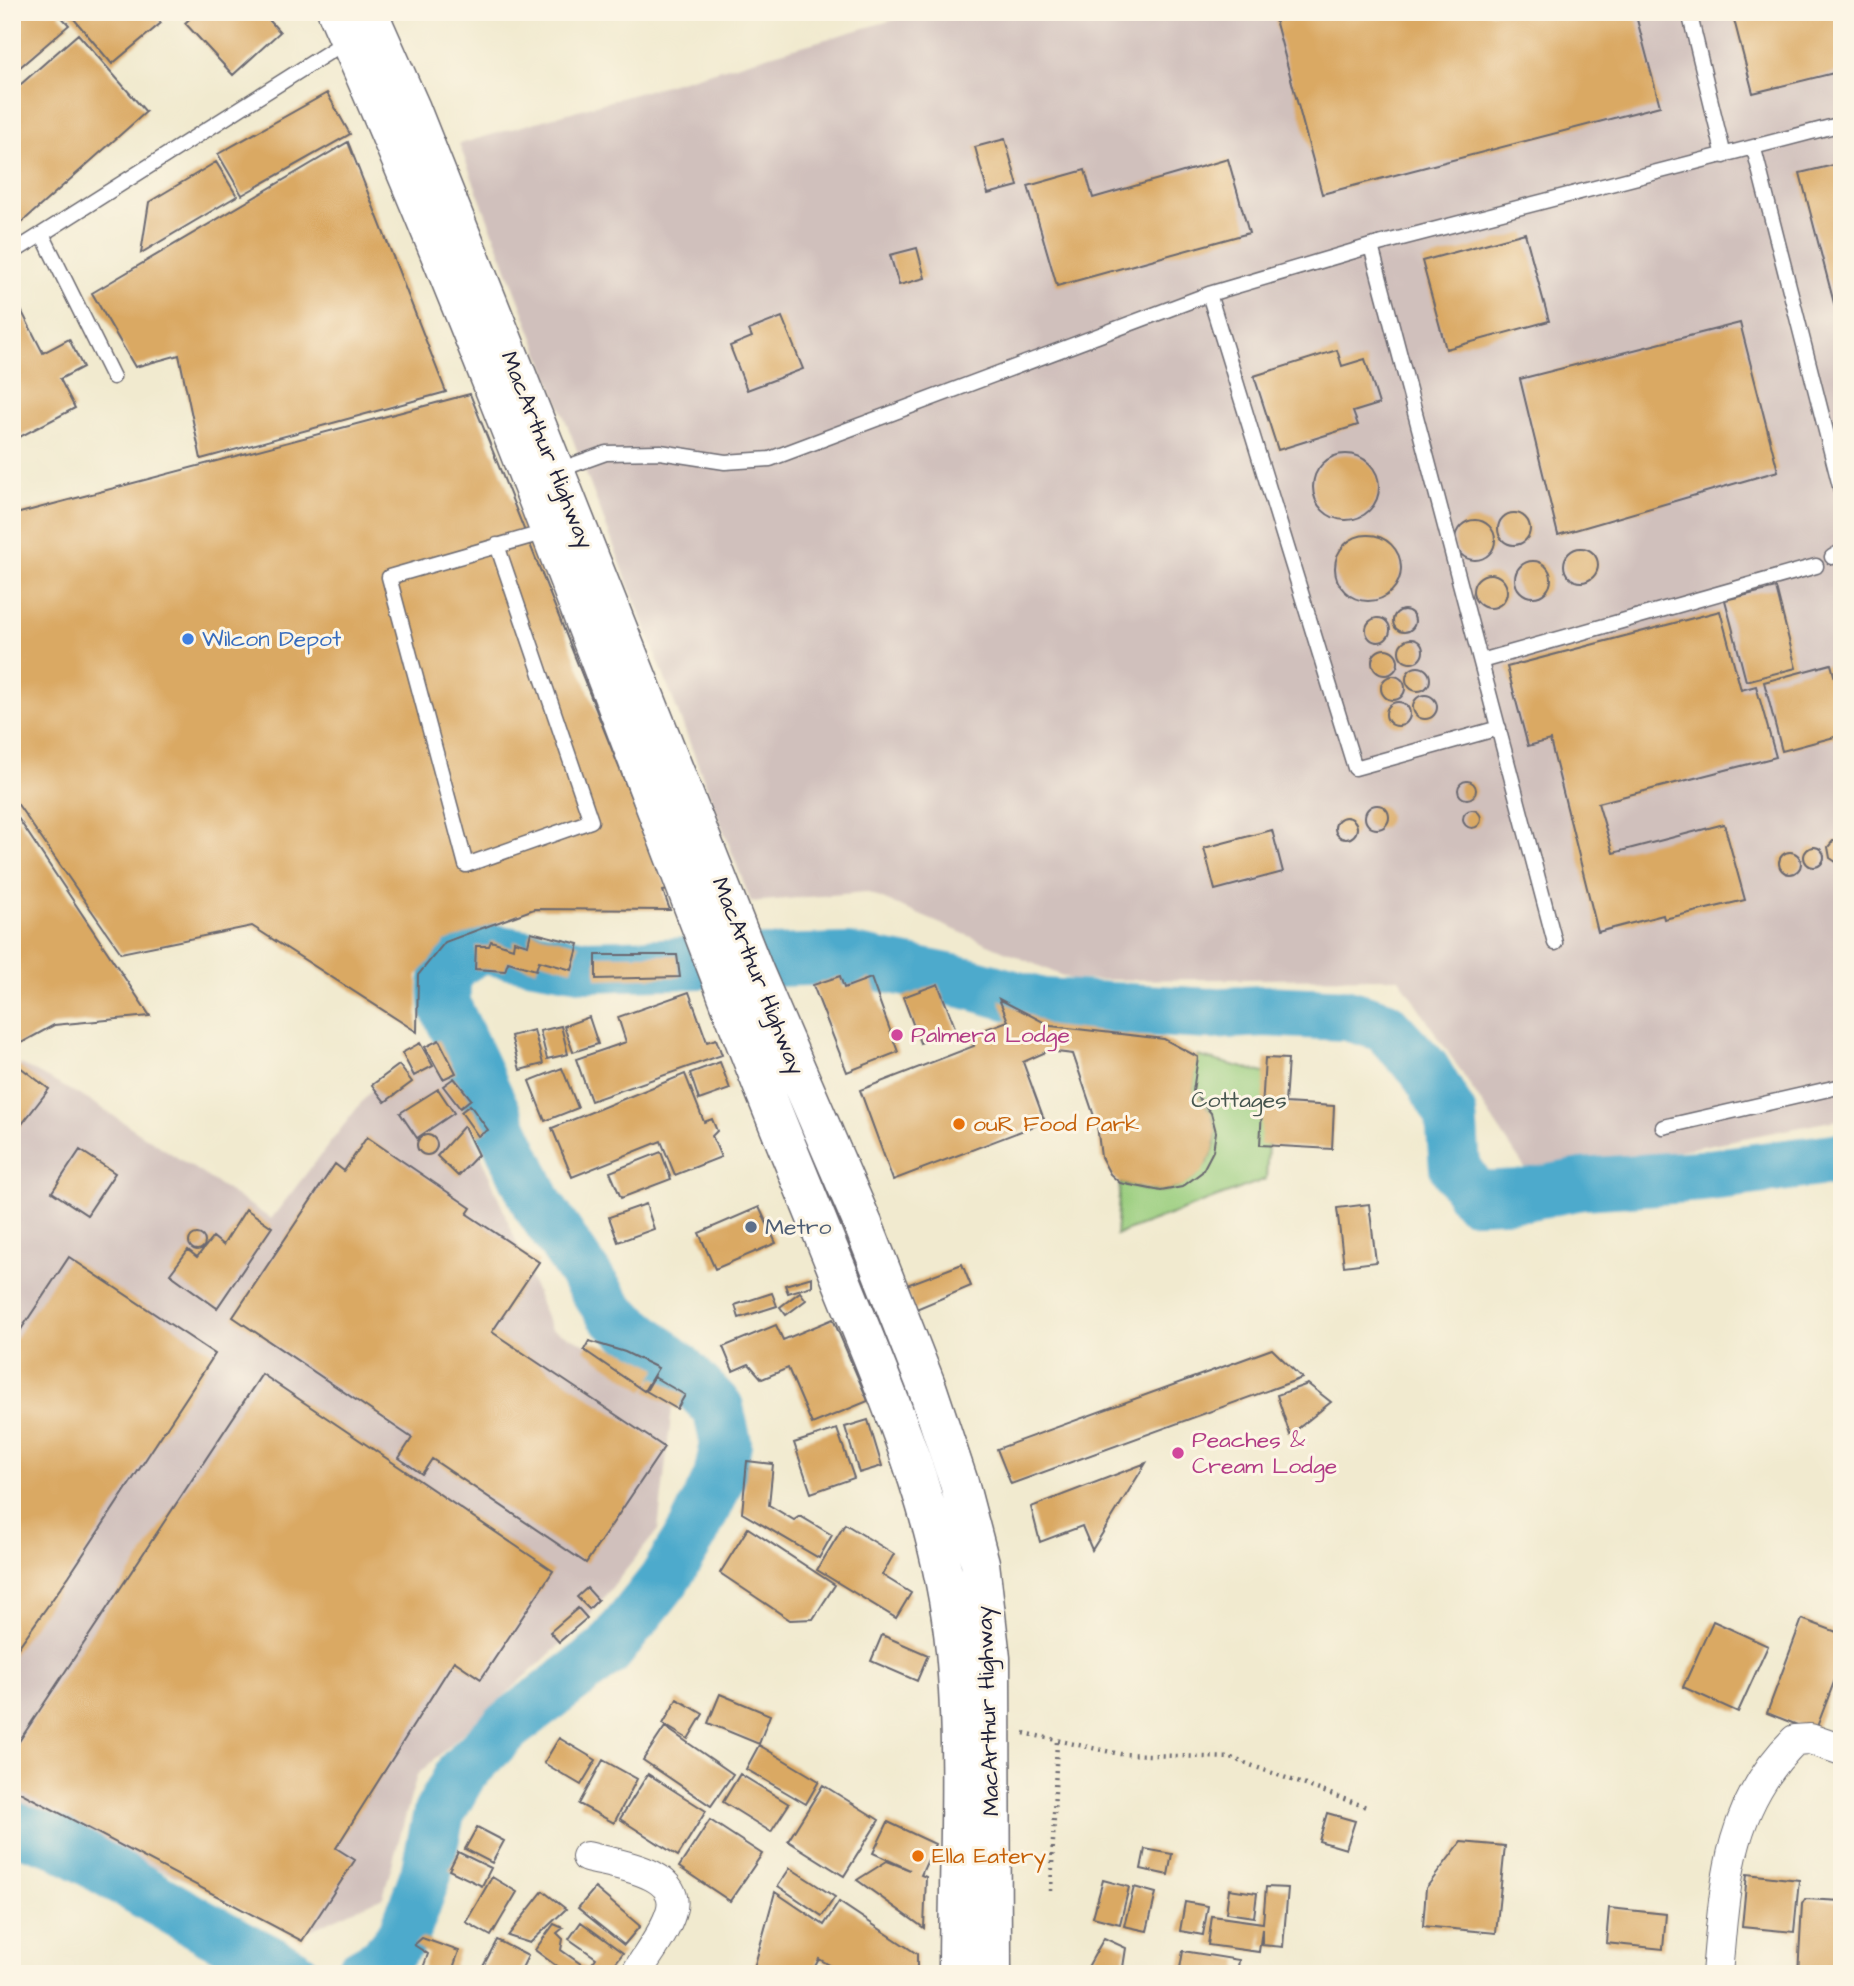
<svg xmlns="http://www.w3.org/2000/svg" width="1854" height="1986" viewBox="0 0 1854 1986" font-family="'Architects Daughter',sans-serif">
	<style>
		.industrial { fill: #d0c0bc }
		.green { fill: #9ace7e; stroke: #5e785c; stroke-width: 2 }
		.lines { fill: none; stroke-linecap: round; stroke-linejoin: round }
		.river { stroke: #4daacc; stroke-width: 52 }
		.building { fill: #daa964 }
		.service-casing { stroke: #6a686f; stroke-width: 17 }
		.minor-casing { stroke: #6a686f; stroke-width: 32 }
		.trunk-casing { stroke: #6a686f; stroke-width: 41 }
		.path { stroke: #6a686f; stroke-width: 4.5; stroke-dasharray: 2 5; stroke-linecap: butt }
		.service { stroke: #fff; stroke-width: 14 }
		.minor { stroke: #fff; stroke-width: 30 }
		.trunk { stroke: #fff; stroke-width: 38 }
		.shop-dot { fill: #3f7fe0; stroke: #fcf5e5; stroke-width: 2.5 }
		.hotel-dot { fill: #d1479c; stroke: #fcf5e5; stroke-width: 2.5 }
		.food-dot { fill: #e8710a; stroke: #fcf5e5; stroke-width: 2.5 }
		.service-dot { fill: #5c6f8a; stroke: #fcf5e5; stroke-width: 2.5 }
		.labels { text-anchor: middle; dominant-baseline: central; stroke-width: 6; stroke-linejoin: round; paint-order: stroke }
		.street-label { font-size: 23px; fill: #22223b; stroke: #fcf5e5 }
		.shop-label { font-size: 23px; fill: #366cbe; stroke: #fcf5e5; text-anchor: start }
		.hotel-label { font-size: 23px; fill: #b23c85; stroke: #fcf5e5; text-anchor: start }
		.park-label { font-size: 23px; fill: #46564f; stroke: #fcf5e5 }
		.food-label { font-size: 23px; fill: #c56008; stroke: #fcf5e5; text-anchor: start }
		.service-label { font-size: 23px; fill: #4e5e75; stroke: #fcf5e5; text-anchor: start }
	</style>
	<rect width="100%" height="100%" fill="#fcf5e5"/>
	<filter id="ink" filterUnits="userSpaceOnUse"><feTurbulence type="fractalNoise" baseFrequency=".0143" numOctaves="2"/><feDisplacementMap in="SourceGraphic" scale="14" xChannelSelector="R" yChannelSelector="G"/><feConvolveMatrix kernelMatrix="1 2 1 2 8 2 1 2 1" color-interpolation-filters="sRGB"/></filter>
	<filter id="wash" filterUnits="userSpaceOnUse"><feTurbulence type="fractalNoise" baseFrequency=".00686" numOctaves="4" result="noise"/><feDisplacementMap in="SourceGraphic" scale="28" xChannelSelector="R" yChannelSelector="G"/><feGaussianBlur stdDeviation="1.57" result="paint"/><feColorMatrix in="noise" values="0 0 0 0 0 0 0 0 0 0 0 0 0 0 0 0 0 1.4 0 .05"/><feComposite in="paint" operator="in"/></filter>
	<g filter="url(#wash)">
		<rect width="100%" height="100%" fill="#f1eacf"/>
		<path class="industrial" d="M921,12H1842V1119L1532,1179L1399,978L1072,980L866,892L751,902L459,144Z
			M442,1057L551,1329L675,1382L658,1530L581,1626L417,1775L383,1897L310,1930L12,1811V1074L21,1064L94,1103L271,1219L375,1085Z"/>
		<path class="green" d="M1197,1056L1272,1075L1266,1179L1116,1235L1120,1183C1133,1187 1148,1192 1163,1191C1197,1188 1230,1146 1210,1112C1206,1104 1199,1098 1193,1091Z"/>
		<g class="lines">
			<path class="river" d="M12,1827L59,1843L199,1924L294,1974
				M360,1974L383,1961L405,1932L426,1874L439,1813L462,1772L508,1726L608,1651L664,1580L693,1532L719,1478L726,1443L718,1408L676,1365L612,1314L538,1205L446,1008C441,973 449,962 482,948L586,966L847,959L967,983L1042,1004L1209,1014L1264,1011L1347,1015L1384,1026L1424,1069L1451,1115L1455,1167L1475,1197L1525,1195L1582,1184L1701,1176L1842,1158"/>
		</g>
		<g id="blocks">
			<path class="building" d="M12,12H57L69,25L12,74Z
				M68,12H153L161,23L112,64Z
				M197,12H262L280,32L233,75L185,23Z
				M1273,12H1635L1660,106L1322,194Z
				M1732,12H1842V71L1753,93Z
				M78,34L146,112L12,231V92Z
				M327,93L350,134L242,195L218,154Z
				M1005,139L1018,186L988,194L975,147Z
				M348,142L446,392L201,459L179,355L135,367L92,293Z
				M1228,159L1249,233L1057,286L1028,186L1085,170L1093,198Z
				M216,162L237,196L141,253L149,202Z
				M1842,163V330H1841L1800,173Z
				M1525,233L1549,321L1446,349L1422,261Z
				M917,248L925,278L899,285L890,255Z
				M18,304L43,353L69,339L83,367L60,379L75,408L16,439L12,431V307Z
				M782,317L803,369L747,390L730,346L752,337L749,330Z
				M1740,323L1778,471L1558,535L1520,379Z
				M1337,350L1342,366L1365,359L1379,404L1353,412L1358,425L1278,450L1254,376Z
				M470,394L668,890L663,891L670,910L534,909L445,942L418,975L417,1032L252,926L121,953L12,796V515Z
				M1313 487a33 33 0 1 1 66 0a33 33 0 1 1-66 0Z
				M1498 529a16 16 0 1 1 32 0a16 16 0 1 1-32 0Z
				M1455 540a20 20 0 1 1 40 0a20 20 0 1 1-40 0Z
				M1335 568a33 33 0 1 1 66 0a33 33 0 1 1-66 0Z
				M1564 565a17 17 0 1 1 34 0a17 17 0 1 1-34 0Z
				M1515 579a18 18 0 1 1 36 0a18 18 0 1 1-36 0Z
				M1473 591a17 17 0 1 1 34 0a17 17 0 1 1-34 0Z
				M1776,588L1796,668L1746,681L1725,600Z
				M1393 621a11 11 0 1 1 22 0a11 11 0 1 1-22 0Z
				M1720,611L1741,690L1756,686L1776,757L1598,803L1613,853L1724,824L1745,900L1664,919L1663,915L1598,932L1550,740L1528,746L1507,667Z
				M1366 630a12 12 0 1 1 24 0a12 12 0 1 1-24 0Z
				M1399 651a12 12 0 1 1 24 0a12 12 0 1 1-24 0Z
				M1372 662a13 13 0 1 1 26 0a13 13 0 1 1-26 0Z
				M1831,664L1842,705V735L1782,751L1764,682Z
				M1406 679a12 12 0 1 1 24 0a12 12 0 1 1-24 0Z
				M1381 688a12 12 0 1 1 24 0a12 12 0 1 1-24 0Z
				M1413 707a12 12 0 1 1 24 0a12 12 0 1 1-24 0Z
				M1386 714a12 12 0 1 1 24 0a12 12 0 1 1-24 0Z
				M1458 790a9 9 0 1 1 18 0a9 9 0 1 1-18 0Z
				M1365 817a12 12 0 1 1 24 0a12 12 0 1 1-24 0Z
				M12,809L150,1016L54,1025L12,1048Z
				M1463 819a9 9 0 1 1 18 0a9 9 0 1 1-18 0Z
				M1335 828a11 11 0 1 1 22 0a11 11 0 1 1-22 0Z
				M1272,830L1283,872L1215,890L1204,848Z
				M1842,840V861L1836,862L1830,858L1828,847L1833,841Z
				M1804 857a10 10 0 1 1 20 0a10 10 0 1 1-20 0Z
				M1779 863a11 11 0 1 1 22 0a11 11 0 1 1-22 0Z
				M531,932L579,944L572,970L539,961L536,970L508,962L505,971L475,969L476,946H489L491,941L513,948L514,941L528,945Z
				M596,955H677L680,977L596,979Z
				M840,976L844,988L871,978L898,1052L847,1072L813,985Z
				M938,984L956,1030L920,1043L903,997Z
				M689,992L707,1042L716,1039L722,1055L591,1101L576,1059L626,1042L618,1017Z
				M999,999L1051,1026L1164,1039L1198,1057L1193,1091L1211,1113L1216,1132L1213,1151L1202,1172L1182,1187L1161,1191L1120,1183L1110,1174L1101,1157L1097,1125L1073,1054L1048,1051L1023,1062L1045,1122L893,1180L860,1090L974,1046L970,1035L1008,1021Z
				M589,1017L598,1044L573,1052L564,1026Z
				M561,1026L568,1054L547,1059L540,1031Z
				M534,1030L543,1064L520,1070L511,1036Z
				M439,1040L456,1073L443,1079L425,1047Z
				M420,1043L433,1066L414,1076L402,1053Z
				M1265,1058L1288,1059L1285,1103L1334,1106L1332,1149L1260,1145Z
				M12,1061L49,1089L12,1137Z
				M720,1062L730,1089L699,1100L690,1073Z
				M399,1065L412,1082L385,1102L372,1085Z
				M562,1068L578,1108L545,1121L529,1081Z
				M685,1074L704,1122L712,1119L717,1131L712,1136L721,1157L675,1175L661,1141L572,1177L552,1128Z
				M454,1078L471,1099L460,1108L443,1086Z
				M438,1089L454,1113L417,1138L400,1113Z
				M470,1105L488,1130L478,1136L461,1112Z
				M464,1126L478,1155L458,1176L437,1156Z
				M417 1145a10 10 0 1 1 20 0a10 10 0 1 1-20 0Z
				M367,1137L471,1208L467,1214L539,1262L492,1332L664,1447L586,1563L432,1459L422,1474L399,1458L412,1438L233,1317L335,1164L344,1171Z
				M80,1150L115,1173L87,1215L52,1192Z
				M661,1152L671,1179L621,1198L610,1172Z
				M646,1204L654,1229L618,1242L609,1217Z
				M1369,1204L1376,1262L1344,1266L1337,1208Z
				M759,1207L776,1243L715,1269L699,1233Z
				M246,1209L272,1227L217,1308L170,1274L188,1250L197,1257L213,1237L223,1245Z
				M189 1242a8 8 0 1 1 16 0a8 8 0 1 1-16 0Z
				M69,1257L215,1354L69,1576L12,1656V1343Z
				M962,1264L971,1286L914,1310L904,1286Z
				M812,1277V1286L788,1293L785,1285Z
				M800,1292L806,1300L786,1315L780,1307Z
				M772,1293L777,1306L739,1318L735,1305Z
				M833,1319L868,1401L812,1424L788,1368L762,1379L749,1364L733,1371L723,1347L776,1325L783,1340Z
				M589,1341L625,1352L658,1368L644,1391L584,1350Z
				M1272,1349L1302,1378L1011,1484L997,1449Z
				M262,1374L553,1571L481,1679L454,1661L336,1848L355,1860L302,1941L12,1788V1752Z
				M654,1377L685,1395L677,1409L646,1391Z
				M1308,1384L1331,1402L1290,1435L1277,1395Z
				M868,1420L882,1466L859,1473L845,1427Z
				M837,1429L854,1478L811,1493L794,1443Z
				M747,1461L773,1464L769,1505L794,1520L800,1516L832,1535L819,1558L742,1513Z
				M1146,1463L1092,1550L1082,1526L1040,1542L1031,1507Z
				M845,1524L894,1554L882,1575L911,1593L896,1618L817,1570Z
				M748,1528L835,1585L813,1619L790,1620L720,1573Z
				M587,1588L598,1600L589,1609L577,1597Z
				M578,1608L587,1618L559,1642L550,1632Z
				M1802,1619L1842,1634V1661L1815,1732L1767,1713Z
				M1713,1621L1768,1646L1738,1712L1683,1687Z
				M882,1635L928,1655L917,1681L871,1661Z
				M720,1694L770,1715L759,1744L708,1723Z
				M677,1699L703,1714L688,1739L663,1724Z
				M665,1727L733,1774L711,1806L643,1760Z
				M559,1738L596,1760L581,1785L544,1763Z
				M759,1745L819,1781L806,1804L746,1769Z
				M603,1760L637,1779L614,1823L579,1804Z
				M648,1774L706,1811L678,1856L620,1819Z
				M740,1774L789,1804L771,1832L723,1802Z
				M823,1785L879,1820L844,1876L788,1841Z
				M1327,1813L1355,1821L1346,1849L1319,1841Z
				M710,1820L762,1854L730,1901L679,1867Z
				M888,1822L935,1844L921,1875L926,1877L924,1928L857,1880L887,1861L910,1870L873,1853Z
				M477,1827L504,1841L492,1863L465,1849Z
				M1461,1842L1505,1846L1496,1933L1423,1926L1426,1888Z
				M1145,1849L1172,1854L1168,1875L1141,1869Z
				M458,1852L491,1868L482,1886L449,1870Z
				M790,1868L835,1897L822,1916L778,1886Z
				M1747,1874L1799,1880L1794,1932L1742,1927Z
				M492,1877L517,1892L491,1936L466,1922Z
				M1103,1880L1129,1887L1120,1924L1093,1917Z
				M1134,1887L1156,1893L1147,1931L1124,1926Z
				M1266,1887L1288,1888L1283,1947L1262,1945V1929L1259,1952L1208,1945L1212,1916L1263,1923Z
				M595,1888L640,1926L624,1945L578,1908Z
				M1229,1889L1257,1893L1254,1917L1226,1913Z
				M543,1891L566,1909L530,1943L508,1936Z
				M775,1892L824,1925L839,1902L917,1954V1974H845L819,1959L811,1974H765L754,1968Z
				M1805,1899L1842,1901V1974H1798L1802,1904Z
				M1185,1902L1208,1906L1203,1935L1180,1931Z
				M1609,1908L1666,1914L1663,1949L1606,1943Z
				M581,1922L623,1953L607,1974H567L535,1950L554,1924L563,1928L557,1933L563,1939L561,1950L588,1969L596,1958L569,1939Z
				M422,1938L459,1951L451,1974L423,1968L428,1954L414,1945Z
				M1104,1938L1126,1948L1122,1974H1084Z
				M497,1940L528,1956L519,1974H479Z
				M1183,1951L1239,1960L1237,1974H1179Z"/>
		</g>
	</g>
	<g filter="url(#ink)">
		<use href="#blocks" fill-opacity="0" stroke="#6a686f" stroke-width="2"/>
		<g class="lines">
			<g class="service-casing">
				<path id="service" d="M1689,12L1724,156
					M1754,149L1842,494
					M42,234L113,377
					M1371,246L1555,943
					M12,253L348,40
					M1209,294L1355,768L1499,728
					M556,471L606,453L660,452L725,462L770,459L1209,294L1371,246L1842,124
					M497,545L591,821L466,865L389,577L549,531
					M1832,557L1842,551
					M1481,661L1816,566
					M1663,1127L1842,1086"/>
			</g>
			<g class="minor-casing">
				<path id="minor" d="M587,1857C613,1864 684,1871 671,1912C665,1933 647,1955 636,1974
					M1717,1974C1725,1885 1727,1807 1795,1740L1810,1739L1842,1750"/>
			</g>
			<g class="trunk-casing">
				<path id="trunk" d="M337,12C478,330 598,658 722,982C761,1086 805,1189 846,1292C893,1408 943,1524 955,1650C965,1755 958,1868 958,1974
					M368,12L411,109L754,971L863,1224L928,1390L959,1483L980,1563L991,1658L992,1974"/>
			</g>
			<path class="path" d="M1024,1733L1120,1754L1231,1758L1369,1808
				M1051,1891L1057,1740"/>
			<use href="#service" class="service"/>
			<use href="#minor" class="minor"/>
			<use href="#trunk" class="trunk"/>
		</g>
	</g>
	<circle class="shop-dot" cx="188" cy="639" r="7"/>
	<g class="hotel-dot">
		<circle cx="897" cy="1035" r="7"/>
		<circle cx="1178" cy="1453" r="7"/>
	</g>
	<g class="food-dot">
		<circle cx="959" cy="1124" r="7"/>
		<circle cx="918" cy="1856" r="7"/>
	</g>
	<circle class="service-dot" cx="751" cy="1227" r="7"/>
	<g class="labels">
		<g class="street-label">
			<text transform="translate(547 450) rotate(68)">MacArthur Highway</text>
			<text transform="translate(758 976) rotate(68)">MacArthur Highway</text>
			<text transform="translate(988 1711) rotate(-92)">MacArthur Highway</text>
		</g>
		<g class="shop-label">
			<text x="202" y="639">Wilcon Depot</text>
		</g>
		<g class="hotel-label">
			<text x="911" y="1035">Palmera Lodge</text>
			<text x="1192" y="1440">Peaches &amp;<tspan x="1192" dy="26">Cream Lodge</tspan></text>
		</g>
		<g class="park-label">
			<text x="1239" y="1100">Cottages</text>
		</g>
		<g class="food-label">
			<text x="973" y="1124">ouR Food Park</text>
			<text x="932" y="1856">Ella Eatery</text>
		</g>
		<g class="service-label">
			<text x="765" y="1227">Metro</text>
		</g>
	</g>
	<rect width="1854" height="1986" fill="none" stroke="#fcf5e5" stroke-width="42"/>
</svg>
